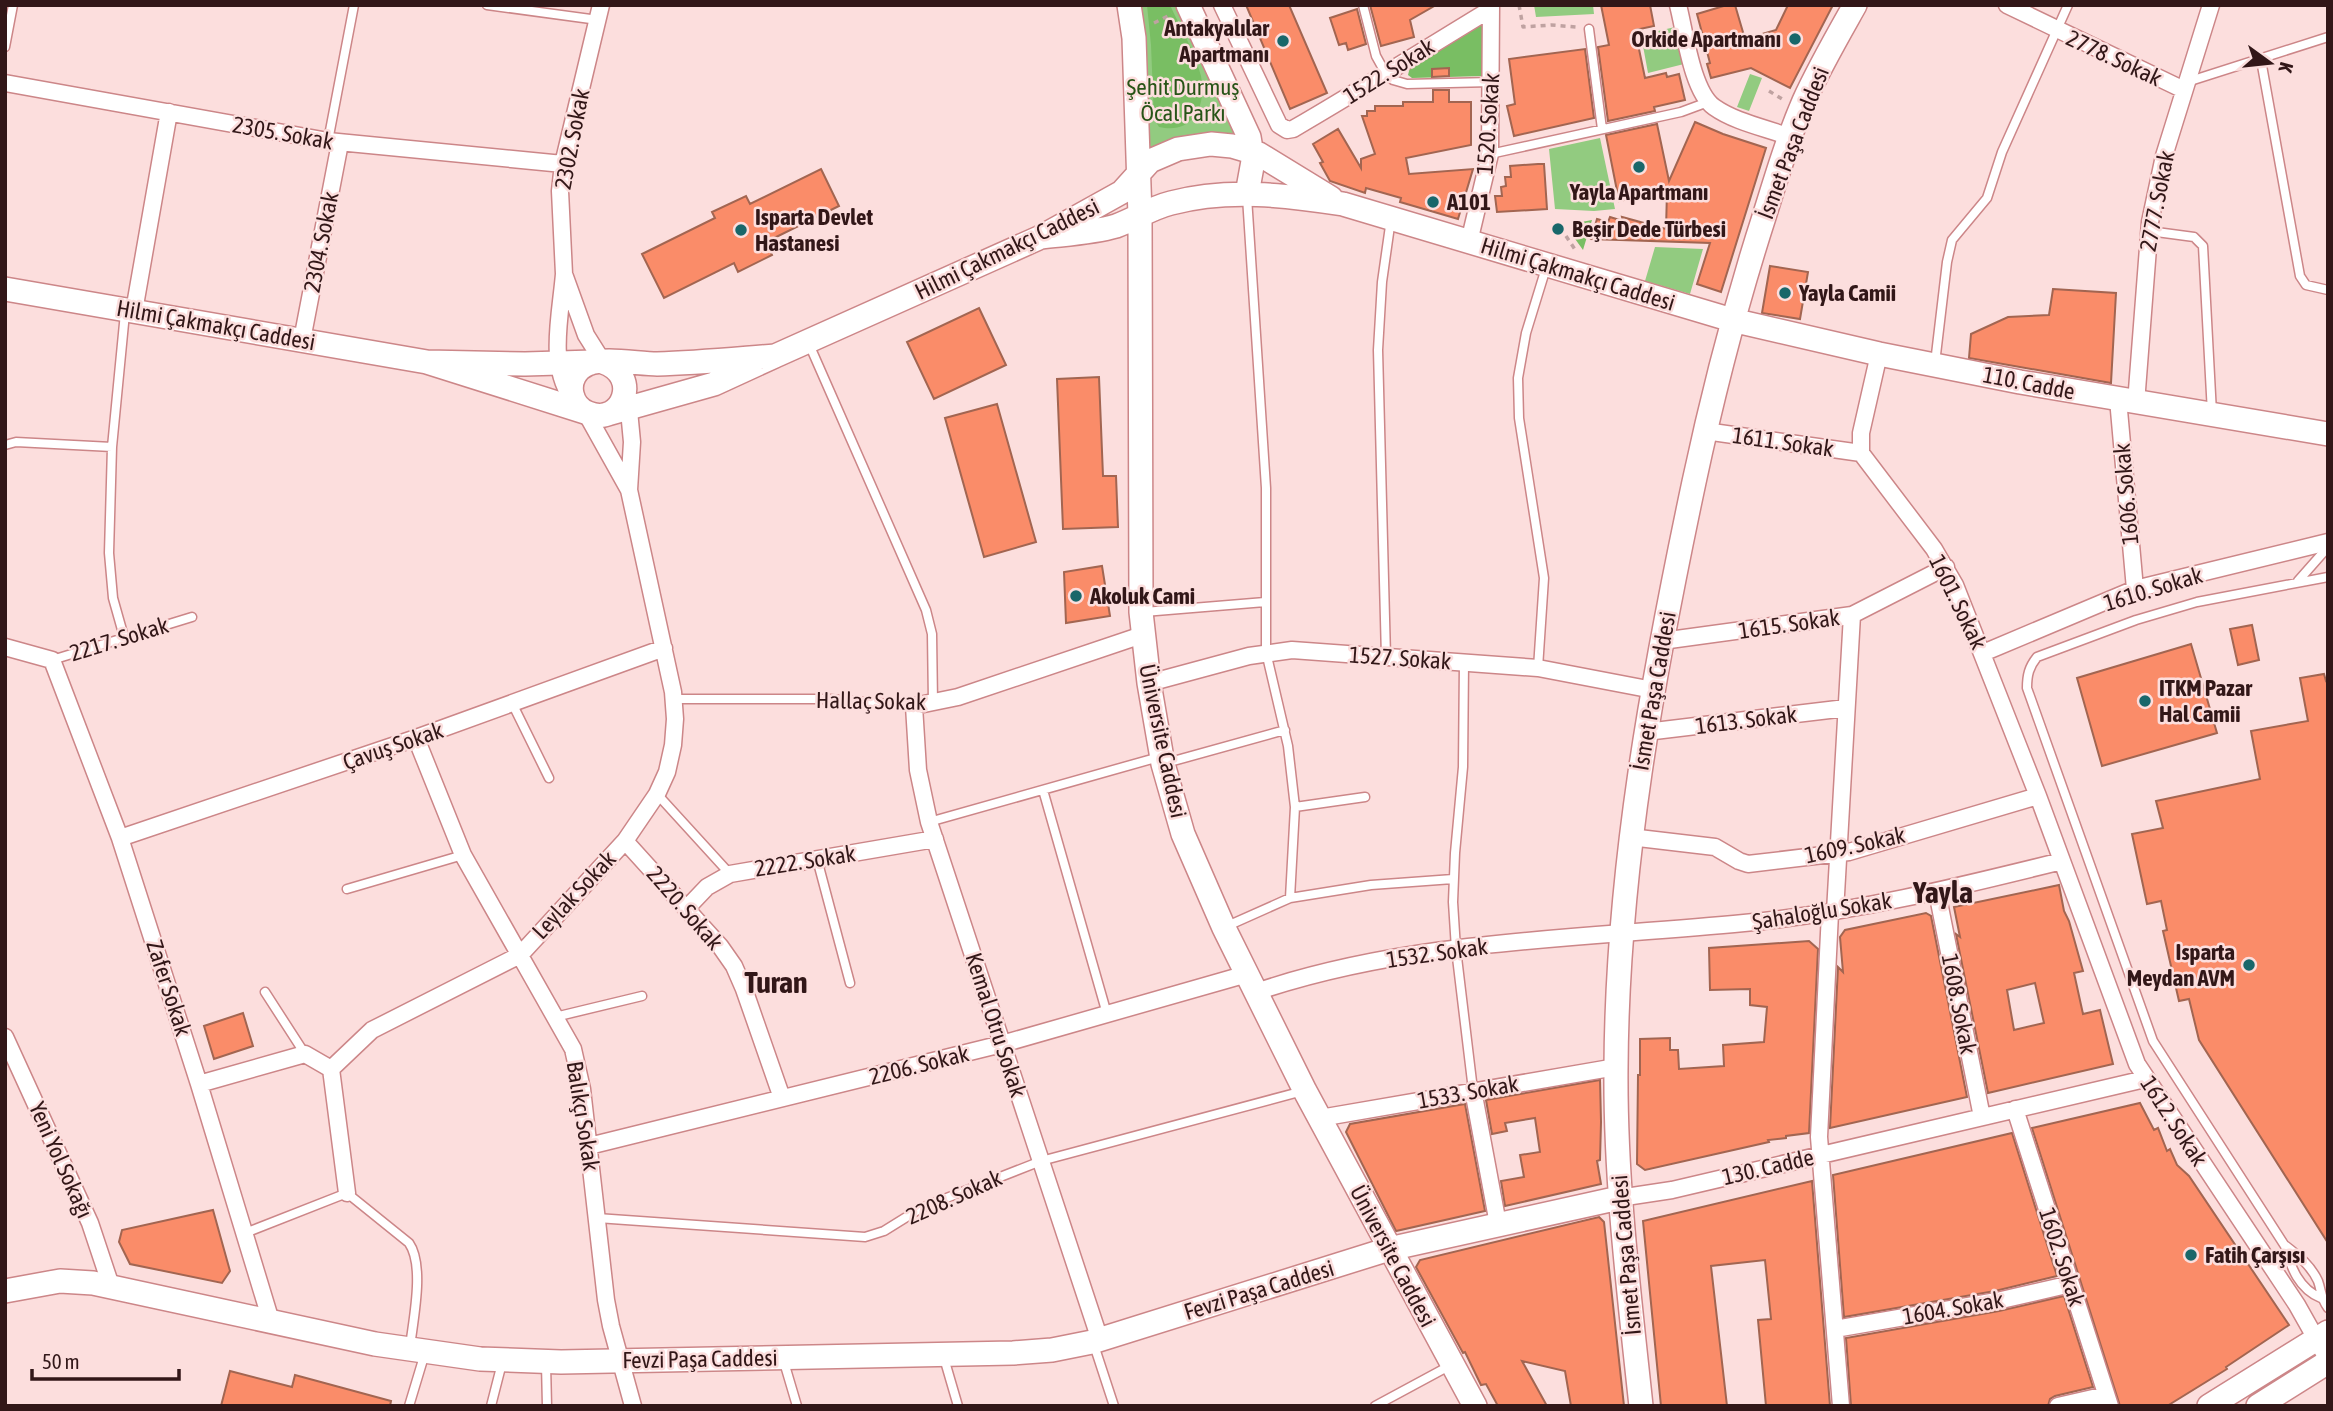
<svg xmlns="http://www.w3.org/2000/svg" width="2333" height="1411" viewBox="0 0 2333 1411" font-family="'Asap Condensed',sans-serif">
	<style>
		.green { fill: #92cb80 }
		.forest { fill: #79be63 }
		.building { fill: #fa8c69; stroke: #a26551; stroke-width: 2; fill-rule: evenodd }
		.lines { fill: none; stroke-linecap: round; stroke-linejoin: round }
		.lane-casing { stroke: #cc8688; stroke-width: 11 }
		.street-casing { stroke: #cc8688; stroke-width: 19 }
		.secondary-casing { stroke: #cc8688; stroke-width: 26 }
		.path { stroke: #bfa2a1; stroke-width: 3.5; stroke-dasharray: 5 5; stroke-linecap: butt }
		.lane { stroke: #fff; stroke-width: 8 }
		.street { stroke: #fff; stroke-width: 16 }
		.secondary { stroke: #fff; stroke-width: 23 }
		.poi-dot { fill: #19676a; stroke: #fcdedd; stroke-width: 2.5 }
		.labels { text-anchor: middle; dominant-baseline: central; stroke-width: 5; stroke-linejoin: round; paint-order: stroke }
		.poi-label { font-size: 23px; font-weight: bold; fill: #321718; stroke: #fcdedd; text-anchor: start }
		.street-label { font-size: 23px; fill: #321718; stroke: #fcdedd }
		.park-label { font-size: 23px; fill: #275417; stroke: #fcdedd }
		.district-label { font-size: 30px; font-weight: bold; fill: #321718; stroke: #fcdedd }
	</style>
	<rect width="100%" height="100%" fill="#fcdedd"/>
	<path class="green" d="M1140,5H1177L1237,133L1235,136C1202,133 1183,136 1152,148L1149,146Z
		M1534,5H1593L1594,14L1536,17Z
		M1675,27L1684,64L1648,73L1641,35Z
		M1750,74L1762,78L1749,111L1737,107Z
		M1600,138L1615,209L1594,211L1555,209L1549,149Z
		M1655,247L1703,249L1690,294L1645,281Z"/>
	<path class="forest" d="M1147,5H1170C1180,27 1195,52 1201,76C1207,106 1193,135 1159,127L1154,119L1151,45Z
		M1483,24L1484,76L1412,78L1408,75L1410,67Z
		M1592,220L1583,250L1573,236L1576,223Z"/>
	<path class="building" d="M1246,5H1289L1327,93L1290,109Z
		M1370,5H1436L1410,20L1414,37L1381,46Z
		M1601,5H1650L1654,26L1635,30L1645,78L1666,73L1667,77L1679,74L1685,100L1654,107L1655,111L1608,121L1598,47L1609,45Z
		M1727,5H1735L1745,39L1776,30L1788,5H1833L1790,88L1751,68L1711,78L1707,64L1710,63L1697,14Z
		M1357,9L1366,44L1348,50L1346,43L1339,45L1330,18Z
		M1585,49L1594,118L1514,136L1507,106L1515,104L1509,59Z
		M1449,68V76L1432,77V69Z
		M1433,90H1449V102H1471V145L1406,158L1409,174L1473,169L1458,219L1400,202L1401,198L1366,188L1365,193L1330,181L1320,163L1323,162L1313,144L1338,129L1361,168V159L1375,154L1362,116H1367V111H1375V106H1403V102H1433Z
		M1695,122L1723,134L1766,148L1721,292L1697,284L1710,243L1591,239L1597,219L1608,222L1610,217L1623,221L1622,217L1666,229L1667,191L1619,201L1606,135L1657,124L1669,181Z
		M1538,164H1544L1547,209L1497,212L1495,196H1502L1501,187L1506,186L1505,177H1511L1510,166Z
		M821,169L839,206L766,242L772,255L738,272L734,263L664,298L642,254L715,218L712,212L746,196L750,204Z
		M1770,266L1808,272L1800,319L1762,313Z
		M2053,289L2116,293L2111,383L1969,358L1971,334L2008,317L2049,315Z
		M979,308L1006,365L934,399L907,342Z
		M1099,377L1103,476H1116L1118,527L1063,529L1057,379Z
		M997,404L1036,542L984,557L945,418Z
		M1102,566L1110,616L1066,623L1064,572Z
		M2252,625L2259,660L2238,665L2230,629Z
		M2191,644L2217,733L2102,766L2077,678Z
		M2324,674L2326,681L2328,680V1243L2199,1040L2189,999L2179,1001L2163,931L2167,930L2161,901L2147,904L2132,834L2163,828L2156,801L2260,779L2251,731L2308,721L2300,678Z
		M2059,885L2064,911L2069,921L2083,971L2074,973L2083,1014L2100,1010L2113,1064L1988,1093L1956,934L1960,937L1954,907ZM2035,983L2044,1023L2014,1030L2007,990Z
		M1926,913L1931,916L1967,1097L1830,1128L1838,967L1843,972L1840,937L1845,930Z
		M1809,941L1818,949L1809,1133L1786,1136V1138L1768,1140L1769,1142L1645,1170L1637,1164L1638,1075H1640V1039L1670,1038V1050H1678L1679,1069L1724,1066L1723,1045L1764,1042L1767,1007L1750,1005V989L1710,990L1709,948Z
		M243,1013L253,1046L214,1059L204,1026Z
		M1600,1080L1601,1122L1600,1160L1597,1161L1601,1184L1505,1206L1501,1181L1524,1177L1520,1155L1540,1152L1535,1118L1505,1123L1507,1131L1492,1134L1486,1100Z
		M2140,1103L2154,1130L2158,1128L2167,1151L2170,1149L2177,1165L2189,1176L2289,1325L2226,1367L2227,1369L2167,1406H2120L2032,1128Z
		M1465,1104L1485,1211L1396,1231L1346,1132L1350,1124Z
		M2012,1133L2057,1276L1995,1291L1844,1317L1833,1175Z
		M1812,1181L1830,1406H1766L1758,1320L1771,1319L1765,1260L1711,1266L1727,1406H1661L1643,1221Z
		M213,1210L230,1271L222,1283L130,1264L119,1242L122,1230Z
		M1599,1217L1604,1222L1624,1406H1571L1565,1371L1522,1361L1547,1406H1498L1486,1384L1481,1385L1465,1352L1463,1353L1416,1267L1420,1260Z
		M2064,1296L2093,1387L2055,1396L2050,1399L2048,1406H1851L1846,1338L1999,1311Z
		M230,1371L292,1387L295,1375L391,1401L390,1406H221Z"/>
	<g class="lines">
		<g class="lane-casing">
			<path id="lane" d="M487,5L598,20
				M1363,5L1376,56L1386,74L1393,80L1407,84L1492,82
				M1589,29L1602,129
				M5,47L13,5
				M2261,60L2300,276L2306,285L2328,290
				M2187,82L2328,37
				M328,141L354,5
				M1490,154L1681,112L1708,102
				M1247,197L1266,488V652L1288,746L1295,807L1290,898
				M2149,231L2194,237L2203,246L2212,413
				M809,344L926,610L932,634L933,703
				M1935,363L1947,262L1952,240L1987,198L2002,152L2068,5
				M5,445L16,442L112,447
				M2298,581L2328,547
				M1144,612L1265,602
				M124,637L113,598L109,553L112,447L125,313
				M1386,657L1378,350L1382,282L1391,219
				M52,660L192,617
				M1464,662L1463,767L1455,853L1453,902L1456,949L1473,1090
				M1538,668L1544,578L1519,418L1518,378L1526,333L1546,268
				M673,699H829L914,706
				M512,703L549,778
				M1166,763L1285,730
				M1043,790L1107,1014
				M657,794L730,874
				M1295,807L1365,797
				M929,822L1159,757
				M817,859L850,983
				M347,889L463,855
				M1225,927L1290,898L1371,885L1453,879
				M265,992L305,1054
				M555,1017L642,996
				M597,1218L865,1237L884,1231L921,1208L1041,1161L1303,1091
				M245,1233L347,1193L409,1243C425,1266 413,1320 410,1347
				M2286,1246C2299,1256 2311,1266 2318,1281C2322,1292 2320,1297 2328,1308
				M2321,1298C2299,1289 2291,1268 2285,1246L2153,1041L2027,688C2027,675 2029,667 2037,657L2136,620L2197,602L2328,577
				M1093,1342L1114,1406
				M944,1358L958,1406
				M784,1362L797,1406
				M546,1364L547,1406
				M409,1406L425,1353
				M491,1406L502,1363
				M1375,1406L1451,1365"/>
		</g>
		<g class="street-casing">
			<path id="street" d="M1222,5L1279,125L1287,130L1293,129C1360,90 1425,49 1491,9
				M1678,5C1685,32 1692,91 1714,107C1735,122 1766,128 1790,137
				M2007,5L2184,90
				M5,83L328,141L563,164
				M1469,242L1490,154L1491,5
				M564,274L560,191L563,164L601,5
				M134,311L169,112
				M302,340L340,143
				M1879,354L1861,433V453L1934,549L1955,585L2038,796L2137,1064L2297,1305L2328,1360
				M571,397C548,364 561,312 564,274L586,335L603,362
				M2118,399L2135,589
				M2136,403L2150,222L2164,156L2211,5
				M586,413L629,490L632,442L628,400
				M1705,431L1861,453
				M1662,641L1852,615L1946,567
				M5,647L52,660L120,838L199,1084L271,1321
				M1983,653L2135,589L2328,542
				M1149,683L1249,656L1292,650L1538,668L1653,690
				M1646,732L1846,708
				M416,738L463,855L573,1049L582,1089L606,1300L611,1326L633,1406
				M1630,837L1715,847L1739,861L1748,864L1849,852L2038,796
				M120,838L416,738L664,648
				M625,841L720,946L734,966L744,989L782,1098
				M1937,892L1982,1117
				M686,909L707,887L730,874L935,839
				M1835,912L1852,615
				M1830,913L1819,1137L1841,1406
				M1256,992C1412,939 1581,939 1744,923C1852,913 1957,887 2062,861
				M5,1037L90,1223L111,1286
				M331,1069L347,1193
				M199,1084L305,1054L331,1069L372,1030L520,955L625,841L657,794L667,772L673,745L675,719L673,692L629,490
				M1473,1090L1498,1224
				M2015,1109L2110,1406
				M1320,1118L1616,1067
				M589,1146L1002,1044L1247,974
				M1619,1198L1672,1190L2145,1079
				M1835,1329L1997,1301L2071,1284
				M1100,1340L929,822L918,770L914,706L958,697L1142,635
				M2058,1406L2106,1395"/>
		</g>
		<g class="secondary-casing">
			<path id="secondary" d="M1129,5L1134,38L1140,216L1141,612L1149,683L1163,764L1183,834L1224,928L1305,1091L1475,1406
				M1188,5L1249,137L1253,161L1247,194
				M1041,237C1066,234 1092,233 1116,226C1135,219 1151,208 1171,203C1228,188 1286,195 1343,204L1732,320L1879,354L2020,382L2328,434
				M5,289L427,362
				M775,356L1041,237L1122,192L1150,161L1178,149L1211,144L1232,146L1259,154L1331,198
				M603,362C642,375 623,427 588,413C580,410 574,403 572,394C569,381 576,369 588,364C603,357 639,364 657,364C696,363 736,359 775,356L714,384L604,415
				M585,412L427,362L525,364L593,362
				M5,1291L60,1281L93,1283L375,1344L480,1359L561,1362L1013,1353L1052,1350L1092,1342L1389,1249L1619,1198
				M1641,1406C1629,1293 1615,1181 1616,1068C1617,869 1653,675 1694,482C1713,393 1736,304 1764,217C1776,178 1788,138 1804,101C1819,68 1837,37 1855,5
				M2209,1406L2328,1332
				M2258,1406L2328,1362"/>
		</g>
		<path class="path" d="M1519,5L1523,27L1551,25L1576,27
			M1154,23L1172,14
			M1769,91L1782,99
			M1566,236L1576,251"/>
		<use href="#lane" class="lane"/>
		<use href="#street" class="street"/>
		<use href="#secondary" class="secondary"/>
	</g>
	<g class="poi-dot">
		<circle cx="1795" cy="39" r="7"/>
		<circle cx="1283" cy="41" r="7"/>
		<circle cx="1639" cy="167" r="7"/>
		<circle cx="1433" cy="202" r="7"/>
		<circle cx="1558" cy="229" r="7"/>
		<circle cx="741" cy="230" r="7"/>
		<circle cx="1785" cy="293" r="7"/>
		<circle cx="1076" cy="596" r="7"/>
		<circle cx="2145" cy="701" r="7"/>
		<circle cx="2249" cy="965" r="7"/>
		<circle cx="2191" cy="1255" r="7"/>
	</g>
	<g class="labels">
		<g class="poi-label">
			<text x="1269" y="28" text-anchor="end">Antakyalılar<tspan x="1269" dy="26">Apartmanı</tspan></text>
			<text x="1781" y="39" text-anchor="end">Orkide Apartmanı</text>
			<text x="1639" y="192" text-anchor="middle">Yayla Apartmanı</text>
			<text x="1447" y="202">A101</text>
			<text x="755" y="217">Isparta Devlet<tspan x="755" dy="26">Hastanesi</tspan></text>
			<text x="1572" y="229">Beşir Dede Türbesi</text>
			<text x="1799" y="293">Yayla Camii</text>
			<text x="1090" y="596">Akoluk Cami</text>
			<text x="2159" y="688">ITKM Pazar<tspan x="2159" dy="26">Hal Camii</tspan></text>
			<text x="2235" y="952" text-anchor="end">Isparta<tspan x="2235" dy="26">Meydan AVM</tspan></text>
			<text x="2205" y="1255">Fatih Çarşısı</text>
		</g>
		<g class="street-label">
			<text transform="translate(2114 58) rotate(25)">2778. Sokak</text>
			<text transform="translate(1389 71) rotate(-32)">1522. Sokak</text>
			<text transform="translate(1488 124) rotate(-86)">1520. Sokak</text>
			<text transform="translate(283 133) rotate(10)">2305. Sokak</text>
			<text transform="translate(572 139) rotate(-79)">2302. Sokak</text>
			<text transform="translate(1793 143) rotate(-69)">İsmet Paşa Caddesi</text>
			<text transform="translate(2157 201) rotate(-79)">2777. Sokak</text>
			<text transform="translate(321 242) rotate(-79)">2304. Sokak</text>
			<text transform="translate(1007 249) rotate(-26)">Hilmi Çakmakçı Caddesi</text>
			<text transform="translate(1578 274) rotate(17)">Hilmi Çakmakçı Caddesi</text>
			<text transform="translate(216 325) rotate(10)">Hilmi Çakmakçı Caddesi</text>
			<text transform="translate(2029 383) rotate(11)">110. Cadde</text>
			<text transform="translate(1783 442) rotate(8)">1611. Sokak</text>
			<text transform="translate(2126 494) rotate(-95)">1606. Sokak</text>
			<text transform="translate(2153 589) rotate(-17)">1610. Sokak</text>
			<text transform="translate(1958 602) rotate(64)">1601. Sokak</text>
			<text transform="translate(1789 624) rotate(-8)">1615. Sokak</text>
			<text transform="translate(119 639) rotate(-17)">2217. Sokak</text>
			<text transform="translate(1400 658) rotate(4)">1527. Sokak</text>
			<text transform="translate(1654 691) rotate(-80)">İsmet Paşa Caddesi</text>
			<text transform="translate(871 701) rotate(1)">Hallaç Sokak</text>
			<text transform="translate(1746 720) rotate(-7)">1613. Sokak</text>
			<text transform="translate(1163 741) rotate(78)">Üniversite Caddesi</text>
			<text transform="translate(393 746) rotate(-19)">Çavuş Sokak</text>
			<text transform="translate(1855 845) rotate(-12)">1609. Sokak</text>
			<text transform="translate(805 861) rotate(-9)">2222. Sokak</text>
			<text transform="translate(574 895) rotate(-47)">Leylak Sokak</text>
			<text transform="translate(685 908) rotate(49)">2220. Sokak</text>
			<text transform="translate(1822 911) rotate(-9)">Şahaloğlu Sokak</text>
			<text transform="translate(1437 953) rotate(-8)">1532. Sokak</text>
			<text transform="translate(169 988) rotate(72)">Zafer Sokak</text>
			<text transform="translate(1959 1004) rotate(79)">1608. Sokak</text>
			<text transform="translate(996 1025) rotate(72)">Kemal Otru Sokak</text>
			<text transform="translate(919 1065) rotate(-14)">2206. Sokak</text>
			<text transform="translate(1468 1092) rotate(-10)">1533. Sokak</text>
			<text transform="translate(583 1116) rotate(81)">Balıkçı Sokak</text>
			<text transform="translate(2174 1121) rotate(57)">1612. Sokak</text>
			<text transform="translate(61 1160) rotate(66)">Yeni Yol Sokağı</text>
			<text transform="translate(1768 1167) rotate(-13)">130. Cadde</text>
			<text transform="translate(954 1197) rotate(-24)">2208. Sokak</text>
			<text transform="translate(1626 1255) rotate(-95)">İsmet Paşa Caddesi</text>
			<text transform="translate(1393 1256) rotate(62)">Üniversite Caddesi</text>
			<text transform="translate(2062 1257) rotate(72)">1602. Sokak</text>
			<text transform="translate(1259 1290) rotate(-17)">Fevzi Paşa Caddesi</text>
			<text transform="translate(1953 1308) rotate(-10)">1604. Sokak</text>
			<text transform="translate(700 1359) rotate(-1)">Fevzi Paşa Caddesi</text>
		</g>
		<g class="park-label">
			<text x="1183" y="87">Şehit Durmuş<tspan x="1183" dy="26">Öcal Parkı</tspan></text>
		</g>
		<g class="district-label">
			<text x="1943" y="892">Yayla</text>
			<text x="776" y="982">Turan</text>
		</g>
	</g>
	<rect width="2333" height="1411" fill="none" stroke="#321718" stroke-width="14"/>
	<g transform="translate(2270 63) rotate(105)" stroke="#fcdedd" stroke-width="5" paint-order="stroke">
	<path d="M0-5L12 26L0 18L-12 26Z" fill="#321718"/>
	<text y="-10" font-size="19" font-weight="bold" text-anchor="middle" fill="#321718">K</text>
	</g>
	<path d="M32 1369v10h147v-10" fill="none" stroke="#321718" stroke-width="3.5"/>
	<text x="42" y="1369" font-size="21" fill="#321718" stroke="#fcdedd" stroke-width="5" paint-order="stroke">50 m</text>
</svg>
